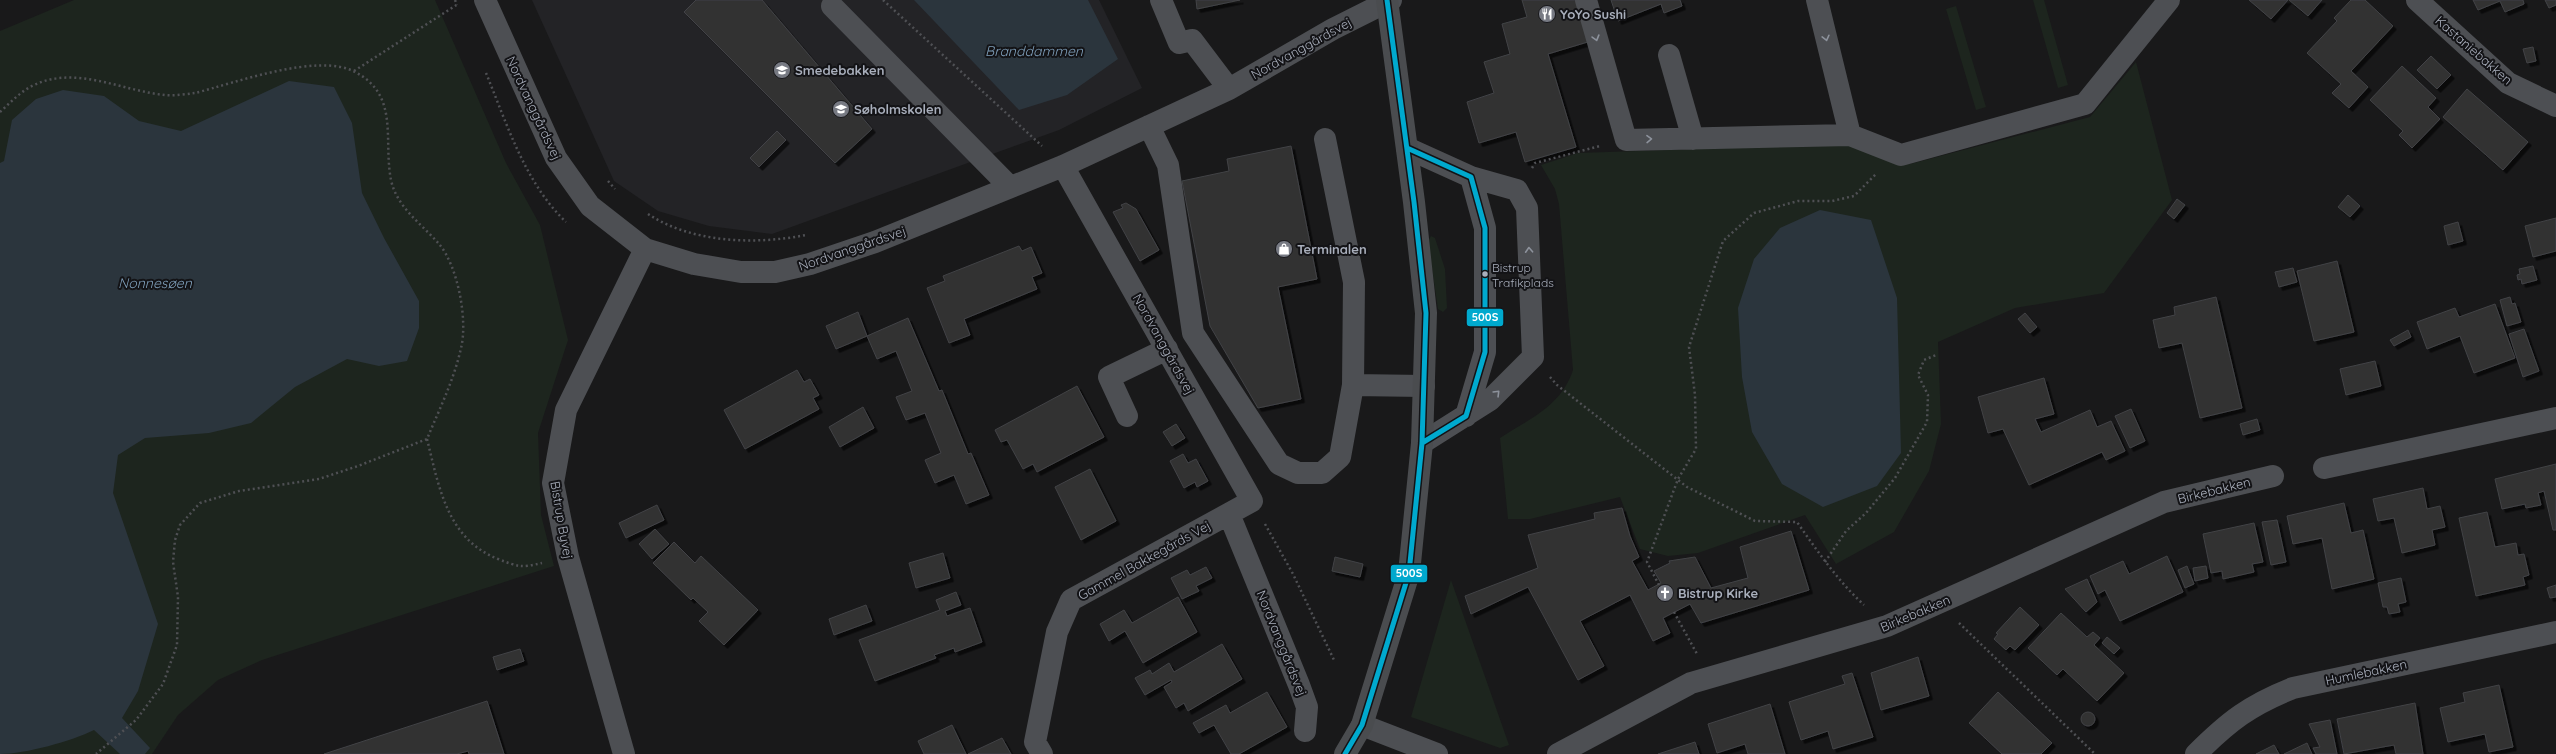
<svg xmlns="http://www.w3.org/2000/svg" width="2556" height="754" viewBox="0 0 2556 754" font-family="Quicksand,sans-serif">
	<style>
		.built { fill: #232326 }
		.green { fill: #1d251e }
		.water { fill: #2b353d }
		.building { fill: #313132; stroke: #424346; filter: url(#shadow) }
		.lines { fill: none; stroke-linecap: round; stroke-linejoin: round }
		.path { stroke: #4f5054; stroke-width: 2.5; stroke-dasharray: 2 3; stroke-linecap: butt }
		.minor { stroke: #4d4f53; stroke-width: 22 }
		.major { stroke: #4a4c4f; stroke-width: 22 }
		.bus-1-casing { stroke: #131316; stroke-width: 8 }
		.bus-1 { stroke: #00a9ce; stroke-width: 5 }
		.oneway { stroke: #8d929c }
		.bus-dot { fill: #a9afbc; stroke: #131316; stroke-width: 1.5 }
		.labels { text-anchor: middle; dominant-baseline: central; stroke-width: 4; stroke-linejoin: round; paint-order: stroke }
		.bus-label { font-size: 12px; fill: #a9afbc; stroke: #131316; text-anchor: start }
		.poi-label { font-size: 13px; font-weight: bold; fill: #a9afbc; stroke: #131316; text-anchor: start }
		.street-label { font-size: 13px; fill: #a9afbc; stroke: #131316 }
		.water-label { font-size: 14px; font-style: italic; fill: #7e9eb9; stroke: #131316 }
		.line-badge { stroke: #131316; stroke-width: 1.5 }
		.badge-label { font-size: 11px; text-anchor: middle; font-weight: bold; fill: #fff }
	</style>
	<defs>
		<filter id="shadow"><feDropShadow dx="3.5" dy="3.5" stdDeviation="0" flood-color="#0009"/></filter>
	</defs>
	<rect width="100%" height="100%" fill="#19191a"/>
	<path class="built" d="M532,0H1099L1142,88L1059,130L772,234L709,226L658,211L614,181Z"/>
	<path class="green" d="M74,0H435L506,163L540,225L568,340L538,433L541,515L554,566L262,660L218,680L178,715L152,754H0V31Z
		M2033,0H2044L2068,85L2058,88Z
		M1956,6L1986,107L1976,110L1946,9Z
		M2136,62L2172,200L2104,293L2015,308L1938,342L1941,424L1929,471L1894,532L1836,564L1805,515L1698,553L1668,556L1640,549L1620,497L1530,519H1508L1500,438C1530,419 1562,405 1573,370L1559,204L1555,189L1541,165L1578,153L1848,144L1910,164L2090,117Z
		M1431,236L1435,238L1445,269L1447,308L1443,312L1438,309L1428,241Z
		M1451,580L1509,745L1500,748L1411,717Z"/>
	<path class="water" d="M914,0H1088L1118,59L1067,95L1019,110Z
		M289,81L334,87L352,123L362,193L384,238L419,301V328L407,361L379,366L347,359L295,387L251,423L209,433L145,438L118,455L113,493L158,624L138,691L122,718L150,748L145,754H120L94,730C72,741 25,754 0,754V163L4,161L12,120L36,99L63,90L104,96L139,121L181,131Z
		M1820,210L1871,220L1897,298L1901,453L1877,486L1823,507L1782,484L1752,432L1742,377L1738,308L1754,259L1780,228Z"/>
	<path class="building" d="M696,0H762L872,129L835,163L684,12Z
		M1196,0H1240L1197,9Z
		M1522,0H1579L1591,41L1548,54L1576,147L1525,162L1516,132L1479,143L1467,102L1494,93L1484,62L1510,54L1502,24L1527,17Z
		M1611,0H1680L1682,6L1664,13L1661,4L1618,21Z
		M2249,0H2288L2271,19Z
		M2289,0H2322L2308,16Z
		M2351,0H2365L2393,26L2351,71L2368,87L2349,108L2332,93L2341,84L2307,53L2337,21L2334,18Z
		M2473,0H2523L2524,4L2505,12L2500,1L2478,10Z
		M2545,0H2556V5L2549,8Z
		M2533,47L2536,61L2527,63L2523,49Z
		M2431,56L2451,75L2437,89L2417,70Z
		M2402,66L2436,98L2428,107L2440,119L2412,148L2399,135L2403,131L2370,100Z
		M2467,89L2528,142L2503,170L2443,117Z
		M777,131L786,140L759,167L750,158Z
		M1291,146L1317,279L1278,287L1301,399L1258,408L1210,326L1182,181L1229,171L1227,159Z
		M2348,195L2360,206L2350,217L2338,207Z
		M2177,199L2185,205L2174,219L2167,213Z
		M1126,203L1136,209L1159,250L1140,261L1113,212L1123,208L1121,205Z
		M2556,218V251L2533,257L2525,226Z
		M2458,222L2463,241L2448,245L2444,226Z
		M1019,246L1022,251L1031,247L1042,273L1032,277L1037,289L964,319L970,335L949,343L927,288L945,281L943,276Z
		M2337,261L2354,332L2314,341L2297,271Z
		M2533,266L2537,280L2522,284L2521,279L2518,280L2517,275L2520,274L2519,269Z
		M2293,268L2297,282L2279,287L2275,272Z
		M2216,297L2242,408L2200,418L2182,343L2159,348L2153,320L2175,315L2174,307Z
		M2510,297L2512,304L2515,303L2521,322L2507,326L2500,300Z
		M2495,304L2515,358L2474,373L2460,336L2427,349L2417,322L2455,308L2459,317Z
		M858,312L867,336L836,349L826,326Z
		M2025,313L2037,327L2030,333L2018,319Z
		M908,318L939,391L942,390L968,454L971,453L989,495L966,504L954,475L935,483L925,460L941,453L925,413L906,420L896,397L912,391L896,351L877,359L867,336Z
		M2524,329L2539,371L2523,377L2509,334Z
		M2408,330L2411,337L2394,346L2390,340Z
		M2375,361L2381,386L2346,395L2340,369Z
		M797,370L804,382L810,379L819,395L813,398L819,409L745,449L724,410Z
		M2044,378L2054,414L2035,419L2041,432L2090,410L2097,427L2111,421L2125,451L2106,460L2102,452L2029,485L2003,429L1988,433L1978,397Z
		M1077,386L1104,437L1037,472L1033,464L1023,469L1007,440L1001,442L995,430Z
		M863,407L874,428L840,447L829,427Z
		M2131,409L2145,441L2130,448L2115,416Z
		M2257,419L2260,430L2243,435L2240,424Z
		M1176,424L1185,438L1172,446L1163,432Z
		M1183,454L1188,463L1196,459L1208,481L1197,487L1195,482L1184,488L1170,461Z
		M2556,464V530H2553L2544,491L2538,493L2541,505L2526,508L2525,504L2502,509L2495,479Z
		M1090,469L1116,521L1081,540L1055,487Z
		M2423,488L2427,509L2440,506L2445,527L2432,530L2435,545L2402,553L2394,518L2378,521L2373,499Z
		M2344,503L2351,533L2363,530L2374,579L2332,589L2322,538L2293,544L2287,516Z
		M657,505L664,520L626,538L619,523Z
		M1622,508L1630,536L1639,557L1632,561L1648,590L1661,583L1654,571L1670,563L1669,561L1695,557L1711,588L1748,578L1740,547L1791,531L1809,590L1701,623L1690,604L1663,618L1670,633L1653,641L1630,595L1580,621L1604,666L1578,680L1528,587L1471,614L1465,596L1538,568L1528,535L1595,519L1594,513Z
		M2487,512L2495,547L2516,543L2518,555L2524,554L2529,575L2523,577L2525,585L2476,596L2459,518Z
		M2277,520L2286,562L2271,565L2262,522Z
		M2254,523L2263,562L2252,564L2254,572L2223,579L2222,571L2211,573L2203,534Z
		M655,529L669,544L652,559L639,544Z
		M674,542L695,563L701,556L758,610L724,645L699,621L708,612L693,598L691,600L653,563Z
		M943,553L950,578L916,588L909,563Z
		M2167,556L2183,592L2120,621L2105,590L2098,594L2090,576L2123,561L2129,574Z
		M1335,557L1363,564L1360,577L1332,571Z
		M2187,566L2194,584L2185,588L2178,570Z
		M2206,566L2208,578L2195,581L2193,568Z
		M1206,567L1212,578L1196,586L1199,591L1182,599L1171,578L1187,570L1190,575Z
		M2401,578L2406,602L2398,604L2400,612L2389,614L2387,607H2383L2378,583Z
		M2087,579L2097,602L2086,612L2065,589Z
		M2556,585V597L2550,598L2547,588Z
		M956,592L961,605L945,611L947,616L970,608L982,642L955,652L954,648L934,655L936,658L875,681L859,640L940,610L936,600Z
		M1178,597L1197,632L1143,663L1125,631L1109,641L1100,624L1124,610L1132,623Z
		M866,605L872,621L834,635L829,619Z
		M2020,607L2039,625L2015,650L2010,646L2006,650L1994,639L1998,634L1996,633Z
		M2061,613L2087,637L2093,632L2100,638L2094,645L2124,673L2097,701L2063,669L2057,675L2028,648Z
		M2107,637L2120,648L2114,654L2102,643Z
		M1222,644L1242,679L1188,711L1184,703L1176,708L1164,687L1172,682L1171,680L1145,695L1135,678L1150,670L1152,674L1169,663L1174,672Z
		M520,649L524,661L497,670L493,657Z
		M1918,657L1929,696L1881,710L1871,673Z
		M1852,673L1873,737L1833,749L1828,731L1801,740L1789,702L1845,684L1842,676Z
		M2499,685L2513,747L2489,752L2485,734L2448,742L2440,708L2465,702L2463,693Z
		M1267,692L1287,727L1239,754H1231L1214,725L1199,733L1193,723L1226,705L1230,713Z
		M1998,692L2052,743L2041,754H2002L1969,723Z
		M487,701L504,754H469L468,751L457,754H324Z
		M2415,703L2423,754H2396L2394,745L2344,754L2337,719Z
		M1770,704L1785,754H1748L1745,744L1717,753L1708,724Z
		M2081 719a7 7 0 1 1 14 0a7 7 0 1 1-14 0Z
		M2330,720L2337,754H2316L2313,748L2320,747L2309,724Z
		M952,725L966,754H924L918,741Z
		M1002,738L1011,754H968Z
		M1695,742L1699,754H1658Z
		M2307,743L2312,754H2284Z
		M2274,745L2279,754H2256Z"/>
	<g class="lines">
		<path class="path" d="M455,0L457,5
			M883,0L1042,146
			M354,71L458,4
			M486,73C507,124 525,183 566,222
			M0,112C11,102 21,91 34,85C76,65 122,91 165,95C175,96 186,94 195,93C235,83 318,52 355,72C400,95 383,140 391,180C397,208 422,224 439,244C458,266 468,321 461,348C454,380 439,410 427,439L358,466L319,479L239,491L200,503L180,525L175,540L173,562L178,597L177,645L163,684L136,720L96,754
			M1532,168L1535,163L1600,146
			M608,181L615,189
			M648,214C692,243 755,245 806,235
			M1550,377L1557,385L1687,487L1755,521L1797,522C1818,552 1838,581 1864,605
			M427,439C439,487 447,539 498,559C519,567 520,568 542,563
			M1265,524L1293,574L1334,660
			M1825,562L1846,531L1866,513L1895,478L1927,422L1928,395L1918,375L1924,360L1936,355
			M1659,585L1647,562L1678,479L1696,449L1695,395L1689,347L1723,241L1754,213L1798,201H1832L1854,196L1876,174
			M1674,612L1697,654
			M1959,623L2095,754"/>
		<path class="minor" d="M485,0L556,158L590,206L645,249L694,264L741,272H775L810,264L875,242L1063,166L1229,89L1333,29L1391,0
			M1161,0L1179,43L1192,40L1229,89
			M1586,0L1626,140L1850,135L1901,155L2085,104L2169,0
			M1817,0L1850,135
			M2417,0L2508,83L2556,106
			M832,6L1010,187
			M1669,55L1693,139
			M1149,126L1168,165L1193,333L1279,464L1298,473H1322L1340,457L1353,385
			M1325,139L1354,282L1353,385L1424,386
			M1407,148L1471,177L1517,190L1527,208L1533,357L1490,400L1422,443
			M1127,416L1109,377L1167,349
			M1466,416L1485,352V228L1471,177
			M2324,468L2556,418
			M1229,514L1299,685L1307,707L1305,731
			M1362,725L1437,754
			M624,754L568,557L553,483L566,410L645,249
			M1042,754L1035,742L1057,632L1071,600L1252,501L1063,166
			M1558,754L1691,683L1887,626L2164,502L2273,476
			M2196,754C2229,721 2250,705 2293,688L2556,632"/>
		<path class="major" d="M1345,754L1362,725L1409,573L1422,443L1426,313L1414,202L1387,0"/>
		<g class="bus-1-casing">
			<path id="bus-1" d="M1407,148L1471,177L1485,228V352L1466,416L1422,443
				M1345,754L1362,725L1409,573L1422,443L1426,313L1414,202L1387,0"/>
		</g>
		<use href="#bus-1" class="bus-1"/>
	</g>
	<defs><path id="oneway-chevron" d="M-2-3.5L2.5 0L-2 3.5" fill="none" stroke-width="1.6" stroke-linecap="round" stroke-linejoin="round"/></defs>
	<g class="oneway">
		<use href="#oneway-chevron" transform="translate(1596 38) rotate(74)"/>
		<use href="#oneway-chevron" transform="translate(1826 38) rotate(76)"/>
		<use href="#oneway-chevron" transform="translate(1649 139) rotate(-1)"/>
		<use href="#oneway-chevron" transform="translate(1529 250) rotate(-93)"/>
		<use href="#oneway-chevron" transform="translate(1497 393) rotate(-45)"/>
	</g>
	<defs>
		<g id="restaurant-disc" transform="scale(0.9)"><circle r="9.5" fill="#777a83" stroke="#131316"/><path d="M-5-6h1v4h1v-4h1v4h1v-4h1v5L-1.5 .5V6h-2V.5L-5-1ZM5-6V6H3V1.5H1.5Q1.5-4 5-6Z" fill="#fff"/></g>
		<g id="school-disc" transform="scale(0.9)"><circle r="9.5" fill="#777a83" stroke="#131316"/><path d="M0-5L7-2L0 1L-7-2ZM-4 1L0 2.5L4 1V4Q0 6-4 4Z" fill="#fff"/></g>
		<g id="shop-disc" transform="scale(0.9)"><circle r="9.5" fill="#777a83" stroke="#131316"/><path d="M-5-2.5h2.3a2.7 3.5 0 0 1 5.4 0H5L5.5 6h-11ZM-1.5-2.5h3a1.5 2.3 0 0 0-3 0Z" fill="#fff"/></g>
		<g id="church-disc" transform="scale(0.9)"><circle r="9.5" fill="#777a83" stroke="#131316"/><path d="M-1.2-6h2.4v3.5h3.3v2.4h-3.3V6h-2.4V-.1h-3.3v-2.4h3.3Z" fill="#fff"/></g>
	</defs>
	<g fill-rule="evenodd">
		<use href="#restaurant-disc" x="1547" y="14"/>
		<use href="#school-disc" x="782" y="70"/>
		<use href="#school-disc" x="841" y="109"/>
		<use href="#shop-disc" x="1284" y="249"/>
		<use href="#church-disc" x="1665" y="593"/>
	</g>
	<circle class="bus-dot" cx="1485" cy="274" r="3.5"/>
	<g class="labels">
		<g class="bus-label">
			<text x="1492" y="267">Bistrup<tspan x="1492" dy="15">Trafikplads</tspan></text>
		</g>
		<g class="poi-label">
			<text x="1560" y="14">YoYo Sushi</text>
			<text x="795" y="70">Smedebakken</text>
			<text x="854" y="109">Søholmskolen</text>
			<text x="1297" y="249">Terminalen</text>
			<text x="1678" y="593">Bistrup Kirke</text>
		</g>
		<g class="street-label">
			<text transform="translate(1301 48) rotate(-29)">Nordvanggårdsvej</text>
			<text transform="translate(2474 50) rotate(41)">Kastaniebakken</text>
			<text transform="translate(534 108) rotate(65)">Nordvanggårdsvej</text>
			<text transform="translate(852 248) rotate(-19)">Nordvanggårdsvej</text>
			<text transform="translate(1164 344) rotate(61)">Nordvanggårdsvej</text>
			<text transform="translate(2214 490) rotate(-14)">Birkebakken</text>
			<text transform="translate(562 520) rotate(80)">Bistrup Byvej</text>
			<text transform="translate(1144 560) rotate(-29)">Gammel Bakkegårds Vej</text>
			<text transform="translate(1915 613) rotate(-23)">Birkebakken</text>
			<text transform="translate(1282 643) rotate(68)">Nordvanggårdsvej</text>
			<text transform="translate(2366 672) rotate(-12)">Humlebakken</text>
		</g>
		<g class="water-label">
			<text x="1034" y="51">Branddammen</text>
			<text x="155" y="283">Nonnesøen</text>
		</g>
	</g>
	<g class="line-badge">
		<rect x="1466" y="308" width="38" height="19" rx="4" fill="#00a9ce"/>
		<rect x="1390" y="564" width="38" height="19" rx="4" fill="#00a9ce"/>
	</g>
	<g class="badge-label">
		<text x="1485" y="321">500S</text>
		<text x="1409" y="577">500S</text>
	</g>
</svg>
